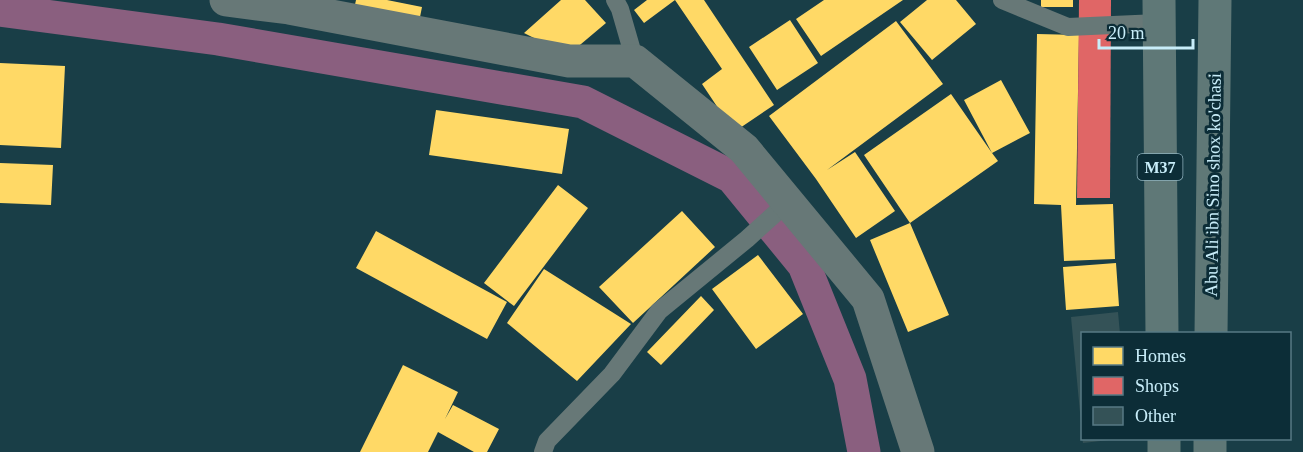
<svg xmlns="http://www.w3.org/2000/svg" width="1303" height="452" viewBox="0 0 1303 452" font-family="'Times New Roman',serif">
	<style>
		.homes { fill: #ffd966 }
		.shops { fill: #e06666 }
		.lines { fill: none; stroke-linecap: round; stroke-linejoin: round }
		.canal { stroke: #8a5f7f; stroke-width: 33 }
		.building { fill: #345257 }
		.service { stroke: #677877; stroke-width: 18 }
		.minor { stroke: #677877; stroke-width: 33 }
		.primary { stroke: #5f7877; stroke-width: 33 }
		.labels { text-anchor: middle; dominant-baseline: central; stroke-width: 6; stroke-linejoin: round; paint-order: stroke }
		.shield { fill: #0c2d37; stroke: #90b3bf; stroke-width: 1.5 }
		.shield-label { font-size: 16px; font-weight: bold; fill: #c8edf9 }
		.street-label { font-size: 18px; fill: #c8edf9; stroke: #0c2d37 }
	</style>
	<rect width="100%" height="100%" fill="#193e47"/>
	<path class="homes" d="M356,0H387L422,7L419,22L354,9Z
		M561,0H585L606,23L568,55L524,33Z
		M647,0H704L774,105L734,132L702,84L722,69L675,0L644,23L634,10Z
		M824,0H903L821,56L796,19Z
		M927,0H956L976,24L932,60L900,22Z
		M1041,0H1073V7H1041Z
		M790,20L818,63L777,90L749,47Z
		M896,21L943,84L827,170L855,152L895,211L856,238L816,179L769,116Z
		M1037,34L1079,35L1076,205L1113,204L1115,259L1064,261L1061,205L1034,204Z
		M0,63L65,66L61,148L0,145Z
		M1001,80L1030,133L992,153L998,161L910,223L864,155L951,94L992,153L964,100Z
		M436,110L569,129L562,174L429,155Z
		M0,163L53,165L51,205L0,203Z
		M558,185L588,208L514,306L484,283Z
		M682,211L715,247L633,323L599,287Z
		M910,223L949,315L908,332L870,240Z
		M376,231L507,302L487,339L356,268Z
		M758,255L803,314L756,349L712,289Z
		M1116,263L1119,306L1066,310L1063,267Z
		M544,269L631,324L577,381L507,323Z
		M701,296L714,310L661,365L647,352Z
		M403,365L458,392L445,419L453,405L499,429L487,452H474L438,432L428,452H360Z"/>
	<path class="shops" d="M1079,0H1111L1110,198H1077Z"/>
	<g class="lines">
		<path class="canal" d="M0,10L218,39L583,102L732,177L804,265L850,379L864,452"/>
	</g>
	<path class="building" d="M1118,312L1120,334H1082V423H1081L1071,317Z
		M1082,438H1109V440L1083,443Z"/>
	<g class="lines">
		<path class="service" d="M615,0L620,9L635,61
			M1002,0L1068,27L1158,23
			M543,452L547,441L612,374L659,311L747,239L788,202"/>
		<path class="minor" d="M226,0L289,8L569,61H635L744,149L868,299L918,452"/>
		<path class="primary" d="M1159,0L1162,334
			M1211,334L1215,0
			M1164,438V452
			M1210,452V438"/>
	</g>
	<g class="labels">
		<rect class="shield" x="1137.5" y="154" width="45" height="26" rx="4.5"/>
		<g class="shield-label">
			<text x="1160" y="167">M37</text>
		</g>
		<g class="street-label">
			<text transform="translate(1213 185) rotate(-89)">Abu Ali ibn Sino shox ko'chasi</text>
		</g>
	</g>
	<rect x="1081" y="332" width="210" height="108" fill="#0c2d37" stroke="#577a85" stroke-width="1.5"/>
	<rect x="1093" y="347" width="30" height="18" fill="#ffd966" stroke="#577a85" stroke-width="1.5"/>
	<text x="1135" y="362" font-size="18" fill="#c8edf9">Homes</text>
	<rect x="1093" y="377" width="30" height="18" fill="#e06666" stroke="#577a85" stroke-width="1.5"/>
	<text x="1135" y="392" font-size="18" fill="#c8edf9">Shops</text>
	<rect x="1093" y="407" width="30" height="18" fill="#345257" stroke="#577a85" stroke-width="1.5"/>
	<text x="1135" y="422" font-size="18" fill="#c8edf9">Other</text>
	<path d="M1099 39v9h94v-9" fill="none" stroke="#c8edf9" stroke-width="3"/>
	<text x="1108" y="39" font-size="18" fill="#c8edf9" stroke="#0c2d37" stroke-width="4.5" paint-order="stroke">20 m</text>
</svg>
